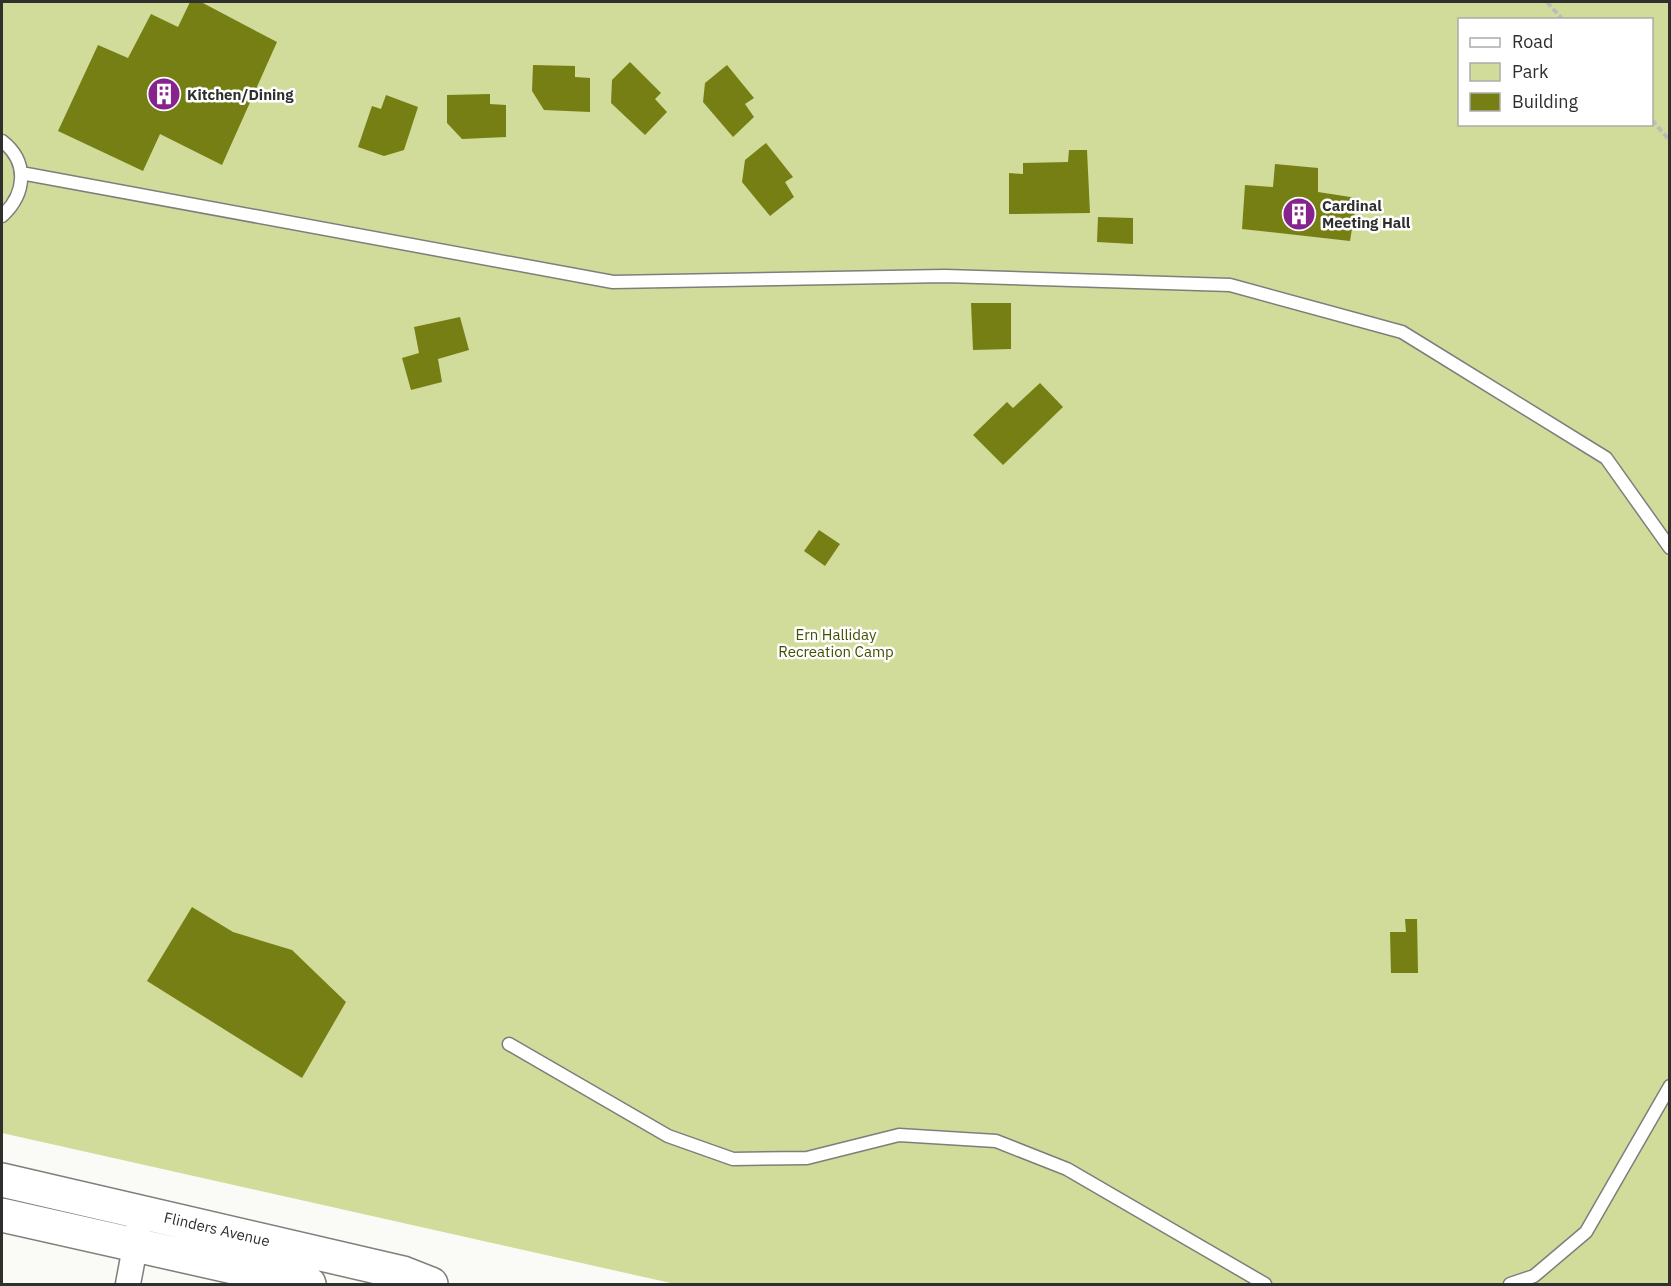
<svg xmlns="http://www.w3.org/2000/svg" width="1671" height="1286" viewBox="0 0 1671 1286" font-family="'IBM Plex Sans',sans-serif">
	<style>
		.green { fill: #d1db9a; fill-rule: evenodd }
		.building { fill: #757f14 }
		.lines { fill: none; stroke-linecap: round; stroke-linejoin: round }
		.service-casing { stroke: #7e7e7a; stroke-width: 15 }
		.minor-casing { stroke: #7e7e7a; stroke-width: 27 }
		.secondary-casing { stroke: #7e7e7a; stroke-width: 36 }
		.path { stroke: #bcbdb9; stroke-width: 4; stroke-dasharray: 6 3; stroke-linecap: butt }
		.service { stroke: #fff; stroke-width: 12 }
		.minor { stroke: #fff; stroke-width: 24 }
		.secondary { stroke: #fff; stroke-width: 33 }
		.labels { text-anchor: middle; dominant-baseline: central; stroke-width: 5; stroke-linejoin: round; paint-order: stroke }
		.poi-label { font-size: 15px; font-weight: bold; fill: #2f2f2d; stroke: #fff; text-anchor: start }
		.park-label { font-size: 15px; fill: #474e00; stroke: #fff }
		.street-label { font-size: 15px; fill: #2f2f2d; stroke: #fff }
	</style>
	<rect width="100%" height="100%" fill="#fafbf6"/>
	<path class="green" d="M2,2H1669V1284H675L2,1133ZM1460,20H1652V124H1460Z"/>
	<path class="building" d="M190,2H201L277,42L222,165L160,134L143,171L58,131L98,45L128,58L151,14L178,27Z
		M630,62L661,93L655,99L667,112L645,135L611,103L612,80Z
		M533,65L575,66V77L590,78V112L544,110L532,91Z
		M727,65L754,98L745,104L754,117L733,137L703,102L705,83Z
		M490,94V104L506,105V137L462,139L447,123V95Z
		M386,95L418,107L404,150L384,156L358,147L372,106L381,109Z
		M766,143L793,177L785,182L794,197L770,216L742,182L745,160Z
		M1069,150H1087L1090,213L1009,214V173L1023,174V163L1068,162Z
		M1275,164L1318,168V192L1357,198L1350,241L1242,229L1245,185L1273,187Z
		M1098,217L1133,218V244L1097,242Z
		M971,303H1011V349L973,350Z
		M460,317L469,350L438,359L442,382L411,390L402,358L419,353L414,327Z
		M1040,383L1063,407L1003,465L973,435L1007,402L1013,408Z
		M819,530L840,544L825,566L804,551Z
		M192,907L233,932L292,950L346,1002L302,1078L147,981Z
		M1405,919H1417L1418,973H1391L1390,932H1406Z"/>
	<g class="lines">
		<g class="service-casing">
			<path id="service" d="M2,141C29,162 26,194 2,216
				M21,173L613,282L945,276L1230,285L1402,332L1606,458L1670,548
				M509,1044L668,1136L733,1159L807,1158L899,1135L996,1141L1067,1169L1265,1284
				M1510,1284L1534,1276L1586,1232L1670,1086"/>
		</g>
		<g class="minor-casing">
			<path id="minor" d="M128,1284L138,1231"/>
		</g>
		<g class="secondary-casing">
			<path id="secondary" d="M2,1180L403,1273L431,1284
				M2,1215L309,1284"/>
		</g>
		<path class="path" d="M1547,2L1563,20
			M1652,120L1670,141"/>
		<use href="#service" class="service"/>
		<use href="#minor" class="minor"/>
		<use href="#secondary" class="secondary"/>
	</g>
	<defs>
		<g id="building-disc" transform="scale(1.725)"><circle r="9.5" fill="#86238d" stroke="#fff"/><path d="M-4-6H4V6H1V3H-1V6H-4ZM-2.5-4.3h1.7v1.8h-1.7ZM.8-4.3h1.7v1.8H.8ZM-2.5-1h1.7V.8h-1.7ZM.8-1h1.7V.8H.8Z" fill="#fff"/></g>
	</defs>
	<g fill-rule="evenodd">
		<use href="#building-disc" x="164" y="94"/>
		<use href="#building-disc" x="1299" y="214"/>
	</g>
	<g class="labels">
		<g class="poi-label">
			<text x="187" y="94">Kitchen/Dining</text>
			<text x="1322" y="205">Cardinal<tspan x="1322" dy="17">Meeting Hall</tspan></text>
		</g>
		<g class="park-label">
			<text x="836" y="634">Ern Halliday<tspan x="836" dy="17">Recreation Camp</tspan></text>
		</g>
		<g class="street-label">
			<text transform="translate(217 1229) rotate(13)">Flinders Avenue</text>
		</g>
	</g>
	<rect width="1671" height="1286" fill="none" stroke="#2f2f2d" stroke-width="6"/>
	<rect x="1458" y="18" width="195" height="108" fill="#ffffff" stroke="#acacab" stroke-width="1.5"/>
	<rect x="1470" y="38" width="30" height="9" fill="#ffffff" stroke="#acacab" stroke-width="1.5"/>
	<text x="1512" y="48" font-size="18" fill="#2f2f2d">Road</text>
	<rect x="1470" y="63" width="30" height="18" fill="#d1db9a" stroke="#acacab" stroke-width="1.5"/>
	<text x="1512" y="78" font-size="18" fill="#2f2f2d">Park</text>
	<rect x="1470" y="93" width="30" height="18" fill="#757f14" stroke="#acacab" stroke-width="1.5"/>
	<text x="1512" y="108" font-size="18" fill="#2f2f2d">Building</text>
</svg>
